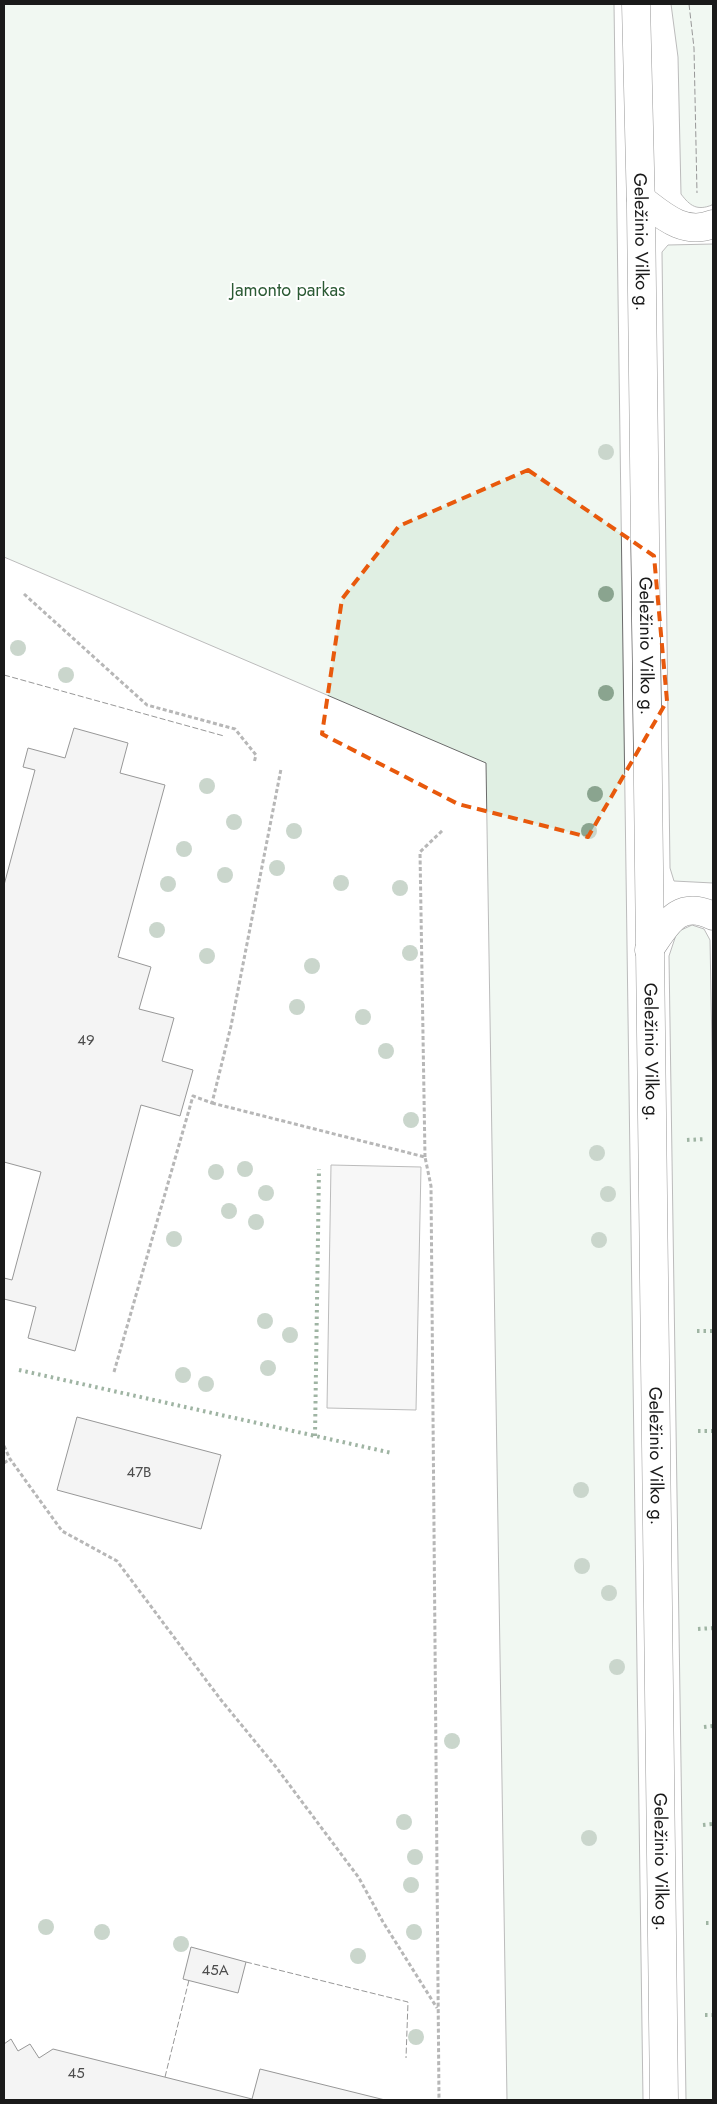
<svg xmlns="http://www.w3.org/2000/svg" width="717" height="2104" viewBox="0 0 717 2104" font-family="Jost,sans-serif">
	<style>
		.green { fill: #e0efe3; stroke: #6a6a6a }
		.parking { fill: #ededed; stroke: #6a6a6a }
		.building { fill: #e6e6e6; stroke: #1a1a1a }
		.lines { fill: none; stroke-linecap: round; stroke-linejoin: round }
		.trunk-casing { stroke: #1a1a1a; stroke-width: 29 }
		.path { stroke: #5f5f5f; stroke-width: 3; stroke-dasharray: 4 2.5; stroke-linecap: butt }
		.trunk { stroke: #fff; stroke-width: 28 }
		.hedge { stroke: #2b5a34; stroke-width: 4; stroke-dasharray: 2.5 4; stroke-linecap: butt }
		.fence { stroke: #1a1a1a; stroke-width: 1; stroke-dasharray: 6 2.5; stroke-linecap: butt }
		.tree { fill: #8aa48f }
		.marked { fill: none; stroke: #e8590c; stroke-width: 4; stroke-dasharray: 10 6; stroke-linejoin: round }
		.labels { text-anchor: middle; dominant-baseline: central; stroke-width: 4; stroke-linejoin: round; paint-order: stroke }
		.number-label { font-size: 15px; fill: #4d4d4d }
		.street-label { font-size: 18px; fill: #1a1a1a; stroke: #fff }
		.park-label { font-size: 18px; fill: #2b5a34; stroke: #fff }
	</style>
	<rect width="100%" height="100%" fill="#fff"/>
	<path class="green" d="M4,4H614L643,2100H507L486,763L4,557Z
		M671,4H713V202L712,205C697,211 690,206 681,194L678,57Z
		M713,244V883L674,881L670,868L662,252L668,245Z
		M692,925L704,929L710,940L713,1102V2100H686L669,956L677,932Z"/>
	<path class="parking" d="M331,1165L421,1167L416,1410L327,1408Z"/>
	<path class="building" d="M74,728L128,743L120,773L165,785L118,957L151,967L139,1009L174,1018L162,1061L193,1070L180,1116L141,1105L75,1351L28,1338L36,1307L4,1299V1278L12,1280L41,1172L4,1162V885L35,770L23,767L28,748L65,758Z
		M77,1417L221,1455L201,1529L57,1490Z
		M191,1947L246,1962L238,1993L183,1979Z
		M11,2039L18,2051L30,2044L39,2058L53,2049L252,2099L260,2069L385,2100H4V2044Z"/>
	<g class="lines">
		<g class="trunk-casing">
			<g id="trunk">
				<path id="s1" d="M636,4L641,209L664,2100"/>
				<path d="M641,199C662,215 684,236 713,224"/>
				<path d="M649,950C667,924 678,899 713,916"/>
			</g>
		</g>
		<path class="path" d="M24,594L147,705L235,729L256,755L254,763
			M212,1103L425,1157L431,1186L439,2100
			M425,1157L420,852L443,830
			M114,1372L193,1096L212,1103L231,1026L281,769
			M4,1446L10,1459L62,1531L117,1561L221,1700L276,1767L359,1878L383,1922L437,2008
			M4,1463L10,1459"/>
		<use href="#trunk" class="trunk"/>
		<path class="hedge" d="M687,1140L705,1139
			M697,1331H713
			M19,1370L392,1453
			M698,1431H713
			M315,1436L319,1169
			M698,1629L713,1628
			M704,1727L713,1726
			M703,1825L713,1824
			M706,1923H713
			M705,2015H713"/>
		<path class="fence" d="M689,4L694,48L697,193
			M4,675L224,736
			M246,1962L408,2002L406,2058
			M165,2077L189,1980"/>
	</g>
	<g class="tree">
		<circle cx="606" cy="452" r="8"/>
		<circle cx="606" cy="594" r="8"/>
		<circle cx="18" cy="648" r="8"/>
		<circle cx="66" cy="675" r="8"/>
		<circle cx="606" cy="693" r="8"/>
		<circle cx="207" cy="786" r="8"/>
		<circle cx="595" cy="794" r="8"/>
		<circle cx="234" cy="822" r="8"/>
		<circle cx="294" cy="831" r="8"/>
		<circle cx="589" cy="831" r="8"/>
		<circle cx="184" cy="849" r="8"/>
		<circle cx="277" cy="868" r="8"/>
		<circle cx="225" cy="875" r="8"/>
		<circle cx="341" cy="883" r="8"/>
		<circle cx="168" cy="884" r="8"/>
		<circle cx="400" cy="888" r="8"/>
		<circle cx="157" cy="930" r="8"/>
		<circle cx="410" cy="953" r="8"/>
		<circle cx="207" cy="956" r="8"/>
		<circle cx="312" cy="966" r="8"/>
		<circle cx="297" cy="1007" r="8"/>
		<circle cx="363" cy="1017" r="8"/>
		<circle cx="386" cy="1051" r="8"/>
		<circle cx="411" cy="1120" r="8"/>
		<circle cx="597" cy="1153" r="8"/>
		<circle cx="245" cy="1169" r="8"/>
		<circle cx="216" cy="1172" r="8"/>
		<circle cx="266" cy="1193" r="8"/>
		<circle cx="608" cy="1194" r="8"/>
		<circle cx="229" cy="1211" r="8"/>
		<circle cx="256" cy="1222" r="8"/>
		<circle cx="174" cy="1239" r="8"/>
		<circle cx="599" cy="1240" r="8"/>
		<circle cx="265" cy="1321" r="8"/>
		<circle cx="290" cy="1335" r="8"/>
		<circle cx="268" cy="1368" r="8"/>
		<circle cx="183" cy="1375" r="8"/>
		<circle cx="206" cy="1384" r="8"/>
		<circle cx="581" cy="1490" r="8"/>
		<circle cx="582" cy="1566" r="8"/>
		<circle cx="609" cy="1593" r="8"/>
		<circle cx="617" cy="1667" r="8"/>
		<circle cx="452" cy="1741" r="8"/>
		<circle cx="404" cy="1822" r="8"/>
		<circle cx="589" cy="1838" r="8"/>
		<circle cx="415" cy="1857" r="8"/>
		<circle cx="411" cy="1885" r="8"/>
		<circle cx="46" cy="1927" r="8"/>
		<circle cx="102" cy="1932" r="8"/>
		<circle cx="414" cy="1932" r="8"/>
		<circle cx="181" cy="1944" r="8"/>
		<circle cx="358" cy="1956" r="8"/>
		<circle cx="416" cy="2037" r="8"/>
	</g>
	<path d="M0 0H717V2104H0ZM528,470L654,556L667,701L588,837L458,804L322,734L342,599L399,526Z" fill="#fff" fill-opacity=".55" fill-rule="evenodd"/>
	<path class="marked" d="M528,470L654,556L667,701L588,837L458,804L322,734L342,599L399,526Z"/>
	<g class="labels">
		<g class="number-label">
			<text x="86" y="1040">49</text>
			<text x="139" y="1472">47B</text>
			<text x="215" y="1970">45A</text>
			<text x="76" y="2073">45</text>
		</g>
		<g class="street-label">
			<text stroke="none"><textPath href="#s1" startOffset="238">Geležinio Vilko g.</textPath></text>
			<text stroke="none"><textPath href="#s1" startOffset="642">Geležinio Vilko g.</textPath></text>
			<text stroke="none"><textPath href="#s1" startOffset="1048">Geležinio Vilko g.</textPath></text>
			<text stroke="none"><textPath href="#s1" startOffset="1452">Geležinio Vilko g.</textPath></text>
			<text stroke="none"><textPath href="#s1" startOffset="1858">Geležinio Vilko g.</textPath></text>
		</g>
		<g class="park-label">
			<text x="288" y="290">Jamonto parkas</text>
		</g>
	</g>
	<rect width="717" height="2104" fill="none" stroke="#1a1a1a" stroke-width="10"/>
</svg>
